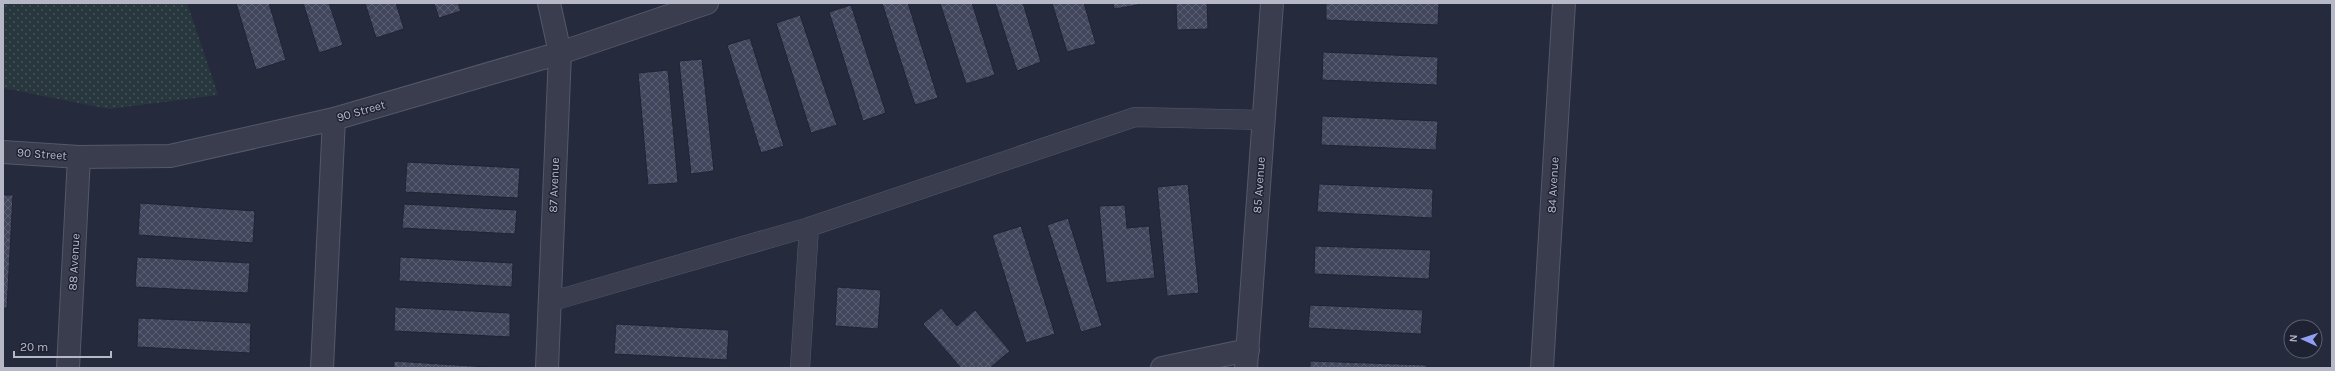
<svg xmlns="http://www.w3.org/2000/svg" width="2335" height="371" viewBox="0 0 2335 371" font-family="Karla,sans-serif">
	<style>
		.park { fill: url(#park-dots) }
		.building { fill: url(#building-cross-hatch); stroke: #212434 }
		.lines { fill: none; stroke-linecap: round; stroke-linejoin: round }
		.service-casing { stroke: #555868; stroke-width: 20 }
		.minor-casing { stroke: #555868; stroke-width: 24 }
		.tertiary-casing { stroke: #555868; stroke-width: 24 }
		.service { stroke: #3a3d4d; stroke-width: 19 }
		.minor { stroke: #3a3d4d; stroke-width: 22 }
		.tertiary { stroke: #3a3d4d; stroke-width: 22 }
		.labels { text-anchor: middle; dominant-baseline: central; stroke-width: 3; stroke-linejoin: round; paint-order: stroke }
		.street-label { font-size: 12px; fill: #b6b8c8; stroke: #1e2232 }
	</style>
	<defs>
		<pattern id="park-dots" width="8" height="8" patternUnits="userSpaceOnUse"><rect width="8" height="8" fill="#28363e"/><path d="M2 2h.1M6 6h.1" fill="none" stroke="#455158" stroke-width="1.8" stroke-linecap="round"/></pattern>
		<pattern id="building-cross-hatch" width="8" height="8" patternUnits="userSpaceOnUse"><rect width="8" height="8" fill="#42465d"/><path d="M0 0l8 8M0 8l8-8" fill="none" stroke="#5b5f73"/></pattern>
	</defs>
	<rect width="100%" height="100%" fill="#262a3d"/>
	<path class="park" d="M3,3H187L218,95L109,109L3,88Z"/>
	<path class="building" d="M236,3H269L286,60L256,70Z
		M303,3H329L343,45L319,53Z
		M365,3H396L404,29L376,38Z
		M434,3H458L461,11L439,18Z
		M882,3H908L938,98L915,105Z
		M940,3H972L995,75L966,84Z
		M995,3H1023L1041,62L1017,71Z
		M1052,3H1084L1096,44L1067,52Z
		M1113,3H1138V5L1114,9Z
		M1176,3H1207L1208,29L1177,30Z
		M1326,3H1439L1438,25L1326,20Z
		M851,5L886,113L863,121L829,12Z
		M800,15L837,125L811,133L776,23Z
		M750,38L784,146L761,153L727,45Z
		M1323,52L1438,57L1437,85L1322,80Z
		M702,59L714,171L691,174L679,61Z
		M668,70L678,183L648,185L638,73Z
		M1322,116L1438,121L1436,150L1321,145Z
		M407,162L520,168L518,198L405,192Z
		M1188,184L1199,293L1167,296L1157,187Z
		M1319,184L1433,189L1432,218L1317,212Z
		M3,195H13L7,308H3Z
		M140,203L255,211L253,243L138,235Z
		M404,204L517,210L515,234L402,228Z
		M1125,205L1127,228L1149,226L1155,278L1106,283L1099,206Z
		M1068,218L1102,326L1081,332L1047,225Z
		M1021,226L1055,334L1026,343L992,235Z
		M1315,246L1431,250L1429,279L1314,274Z
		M137,257L250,263L248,293L135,287Z
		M400,257L513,263L512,287L399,281Z
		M837,287L881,290L878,329L835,326Z
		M1310,305L1423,310L1421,334L1308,328Z
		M395,307L510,313V337L394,331Z
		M941,308L957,326L975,310L1010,351L990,368H961L923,324Z
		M138,318L251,323L250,353L137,347Z
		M616,324L729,330L727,360L614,354Z
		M394,361L503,368H394Z
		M1310,361L1426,365V368H1310Z"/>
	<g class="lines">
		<g class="service-casing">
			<path id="service" d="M549,302L809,227L1135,117L1264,120
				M800,368L809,227"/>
		</g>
		<g class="minor-casing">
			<path id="minor" d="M3,152L79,157L170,156L334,119L560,53L707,3
				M68,368L79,157
				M322,368L334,119
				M547,368L560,53L549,3
				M1162,368L1248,350
				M1246,368L1272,3"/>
		</g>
		<g class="tertiary-casing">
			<path id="tertiary" d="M1542,368L1564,3"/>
		</g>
		<use href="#service" class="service"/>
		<use href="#minor" class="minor"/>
		<use href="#tertiary" class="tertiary"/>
	</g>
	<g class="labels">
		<g class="street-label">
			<text transform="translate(361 111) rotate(-16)">90 Street</text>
			<text transform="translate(42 154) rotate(4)">90 Street</text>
			<text transform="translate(554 185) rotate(-88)">87 Avenue</text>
			<text transform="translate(1259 185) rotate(-86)">85 Avenue</text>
			<text transform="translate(1553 185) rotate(-87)">84 Avenue</text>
			<text transform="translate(74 262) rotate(-87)">88 Avenue</text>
		</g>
	</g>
	<rect width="2335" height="371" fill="none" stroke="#b6b8c8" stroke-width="8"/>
	<g transform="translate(2303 339) rotate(273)"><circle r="19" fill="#1e2232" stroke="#5b5e6e"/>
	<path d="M0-3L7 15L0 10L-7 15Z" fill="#919ff2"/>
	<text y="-6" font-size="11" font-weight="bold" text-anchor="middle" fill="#b6b8c8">N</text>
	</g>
	<path d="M14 351v6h97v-6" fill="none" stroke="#b6b8c8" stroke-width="2"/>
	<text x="20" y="351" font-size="12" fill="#b6b8c8" stroke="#1e2232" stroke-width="3" paint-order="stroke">20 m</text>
</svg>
